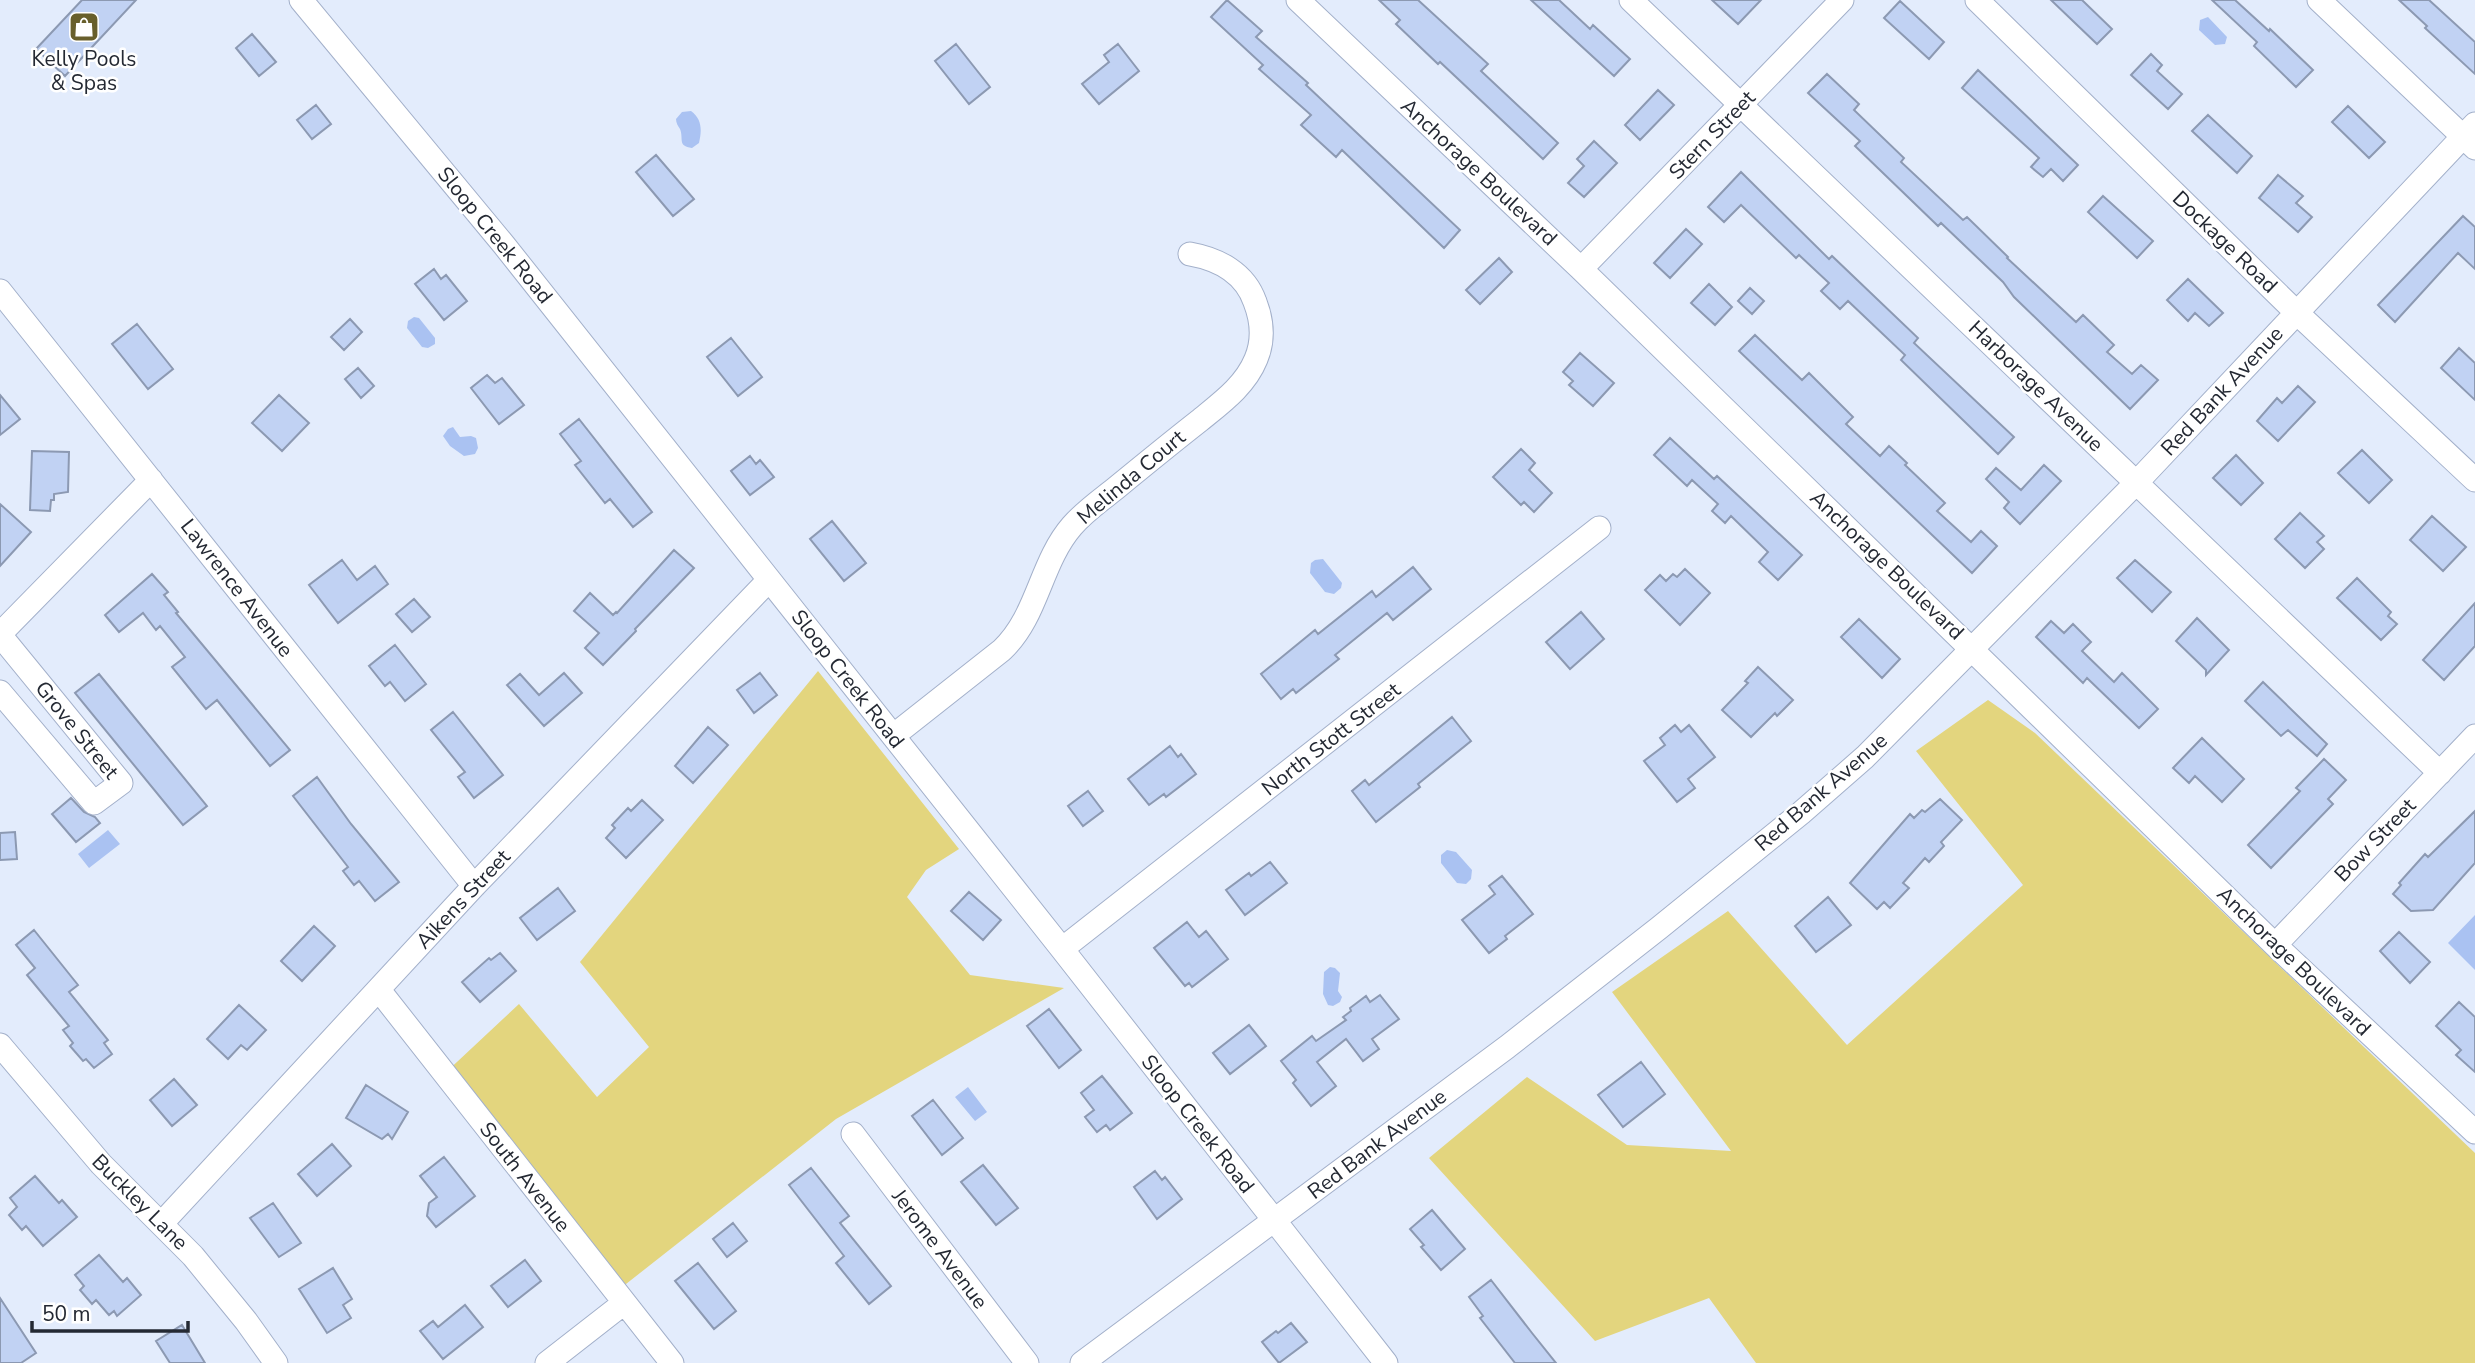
<svg xmlns="http://www.w3.org/2000/svg" width="2475" height="1363" viewBox="0 0 2475 1363" font-family="'Nunito Sans',sans-serif">
	<style>
		.green { fill: #e3d57e }
		.water { fill: #aac2f2 }
		.building { fill: #c1d2f3; stroke: #8c99b2; stroke-width: 2 }
		.lines { fill: none; stroke-linecap: round; stroke-linejoin: round }
		.minor-casing { stroke: #a3b0ca; stroke-width: 25 }
		.minor { stroke: #fff; stroke-width: 23 }
		.labels { text-anchor: middle; dominant-baseline: central; stroke-width: 5; stroke-linejoin: round; paint-order: stroke }
		.poi-label { font-size: 21px; fill: #242933; stroke: #fff }
		.street-label { font-size: 21px; fill: #242933; stroke: #fff }
	</style>
	<rect width="100%" height="100%" fill="#e3ecfc"/>
	<path class="green" d="M818,671L959,849L926,870L907,897L970,975L1064,988L836,1119L612,1295L442,1076L519,1004L597,1097L649,1047L580,962Z
		M1988,700L2035,733L2475,1153V1363H1756L1709,1298L1595,1341L1429,1158L1527,1077L1627,1145L1731,1151L1612,992L1728,911L1847,1045L2023,885L1916,751Z"/>
	<path class="water" d="M2208,17L2227,37L2225,44L2215,45L2199,30L2200,20Z
		M691,111C702,119 702,130 699,143L692,148C677,146 684,139 680,129C678,126 676,123 676,119L682,112Z
		M414,317L419,318L435,338V344L428,348L422,347L407,328L408,321Z
		M453,427L460,437L471,436L476,438L478,448L475,454L464,456L450,446L443,436L448,429Z
		M1323,559L1342,583L1341,588L1334,594L1325,592L1310,573L1311,563L1315,560Z
		M108,830L120,844L89,868L78,854Z
		M1447,850L1456,852L1472,870L1471,879L1466,884L1457,883L1441,863V855Z
		M2475,915V970L2448,943Z
		M1330,967L1335,968L1340,973L1338,991L1342,997L1340,1002L1333,1006L1328,1005L1323,994L1324,972Z
		M968,1087L987,1112L975,1121L955,1097Z"/>
	<path class="building" d="M82,0H136L65,76L36,49Z
		M1227,0L1262,31L1256,37L1308,83L1306,85L1460,230L1444,248L1342,150L1336,157L1301,125L1311,115L1259,69L1263,65L1211,17Z
		M1379,0H1418L1488,64L1481,71L1558,143L1543,159L1440,62L1438,64L1396,24L1400,20Z
		M1531,0H1559L1590,29L1593,25L1630,59L1614,76Z
		M1712,0H1761L1738,24Z
		M2051,0H2082L2112,29L2097,44Z
		M2212,0H2235L2269,31L2270,29L2313,70L2296,87L2254,46L2257,42Z
		M2399,0H2429L2475,42V74L2425,28L2427,26Z
		M1900,1L1944,42L1929,59L1884,18Z
		M252,34L276,62L259,76L236,48Z
		M956,44L990,87L969,104L935,61Z
		M1118,44L1139,71L1099,104L1082,84L1109,62L1104,55Z
		M2151,54L2162,65L2157,71L2182,94L2168,109L2131,75Z
		M1978,70L2078,165L2063,181L2051,169L2043,177L2031,167L2039,158L1962,88Z
		M1827,74L1859,104L1854,110L1904,158L1901,162L1963,220L1967,217L2008,257L2007,258L2076,322L2083,315L2114,345L2107,352L2132,374L2141,365L2158,380L2130,409L2014,297L2003,282L1941,223L1938,226L1855,146L1860,141L1808,93Z
		M1658,90L1674,105L1640,140L1625,125Z
		M316,105L331,124L312,139L297,120Z
		M2348,106L2385,142L2369,158L2332,122Z
		M2208,115L2252,156L2237,173L2192,131Z
		M1594,141L1617,163L1584,197L1568,183L1584,166L1577,159Z
		M656,155L694,199L673,216L636,172Z
		M1741,172L1829,259L1832,256L1918,338L1914,343L2014,437L1998,454L1901,360L1905,355L1848,301L1840,309L1821,291L1829,283L1799,255L1796,258L1741,205L1724,222L1708,207Z
		M2278,175L2303,196L2296,203L2312,217L2298,232L2259,198Z
		M2103,196L2153,241L2137,258L2088,212Z
		M2463,216L2475,227V269L2458,253L2395,322L2378,305Z
		M1686,229L1702,244L1670,278L1654,263Z
		M1499,258L1512,272L1480,304L1466,290Z
		M434,269L441,279L446,275L467,301L444,320L415,284Z
		M2188,279L2223,313L2209,326L2195,313L2188,321L2167,300Z
		M1709,284L1732,307L1715,325L1691,303Z
		M1750,288L1764,301L1752,314L1738,301Z
		M350,319L362,332L344,350L331,337Z
		M137,324L173,369L148,389L112,344Z
		M1755,335L1802,380L1809,373L1853,417L1846,424L1880,456L1889,446L1907,463L1905,465L1945,503L1937,511L1971,542L1981,531L1997,546L1972,573L1739,351Z
		M731,338L762,377L738,396L707,357Z
		M2459,348L2475,363V400L2441,368Z
		M1580,353L1614,383L1593,406L1569,385L1573,381L1563,372Z
		M358,368L374,386L361,398L345,379Z
		M487,375L495,383L502,378L524,405L499,424L471,388Z
		M2298,386L2315,402L2278,441L2257,421L2277,398L2282,403Z
		M0,395L20,419L0,435Z
		M279,395L309,423L282,451L252,423Z
		M579,419L652,512L633,527L610,499L605,503L575,465L581,461L560,434Z
		M1670,438L1714,479L1717,476L1802,555L1778,580L1759,562L1768,552L1731,516L1725,523L1712,511L1718,504L1692,480L1687,486L1654,455Z
		M1521,449L1535,463L1529,470L1552,493L1534,512L1524,502L1521,505L1493,477Z
		M2362,450L2392,480L2369,503L2338,473Z
		M32,451L69,452L68,492L54,494V500H51L50,511L30,510Z
		M2236,455L2263,483L2241,505L2213,478Z
		M750,456L756,464L760,460L774,477L750,495L731,471Z
		M2044,465L2061,481L2020,524L2004,508L2009,502L1986,479L1996,468L2021,490Z
		M0,504L31,532L0,566Z
		M2300,513L2324,536L2317,542L2324,549L2305,568L2275,539Z
		M2432,516L2466,547L2443,571L2410,540Z
		M832,521L866,563L844,581L810,539Z
		M674,550L694,568L635,629L636,631L603,665L585,648L599,633L574,611L590,593L613,615L616,612L617,613Z
		M342,560L357,580L375,566L388,584L338,623L309,585Z
		M2135,560L2171,592L2152,612L2117,578Z
		M1413,567L1431,589L1393,620L1387,613L1335,655L1339,659L1296,693L1293,689L1281,699L1261,674L1315,630L1318,634L1372,591L1376,597Z
		M1685,569L1710,593L1680,625L1645,590L1660,575L1666,581L1673,574L1677,577Z
		M152,574L168,592L164,595L178,612L176,613L290,750L270,766L217,700L206,709L172,667L185,657L160,626L156,630L143,613L119,632L105,615Z
		M2357,578L2391,612L2388,616L2397,624L2381,640L2337,598Z
		M414,599L430,617L412,632L396,614Z
		M2475,603V646L2444,680L2423,660Z
		M1581,612L1604,639L1570,669L1546,642Z
		M2197,618L2229,650L2206,675V670L2176,641Z
		M1859,619L1900,659L1882,678L1841,637Z
		M2051,621L2064,633L2073,624L2091,642L2082,651L2114,682L2122,673L2158,709L2139,728L2087,678L2083,683L2036,637Z
		M395,645L426,684L405,701L390,682L385,686L369,666Z
		M1758,667L1793,700L1777,716L1775,713L1751,737L1722,710L1748,683L1745,681Z
		M564,673L582,693L544,726L507,685L520,674L539,695Z
		M760,673L777,695L754,713L737,690Z
		M99,674L207,806L183,825L75,693Z
		M2263,682L2327,744L2317,756L2288,730L2281,736L2245,701Z
		M453,712L503,775L474,798L458,777L465,772L431,730Z
		M1452,717L1471,741L1418,784L1420,787L1376,822L1352,791L1365,780L1369,785Z
		M1675,725L1681,732L1689,725L1715,757L1688,779L1695,788L1677,802L1644,761L1665,745L1660,738Z
		M708,727L728,745L693,783L675,766Z
		M2202,738L2244,779L2222,802L2195,776L2189,783L2173,768Z
		M1170,746L1178,757L1181,754L1196,774L1166,797L1164,794L1149,805L1128,779Z
		M2324,759L2346,780L2328,799L2333,804L2271,868L2248,845L2300,791L2296,788Z
		M317,777L351,824L399,882L375,901L359,881L354,885L343,871L348,867L293,796Z
		M1088,791L1103,811L1083,826L1068,806Z
		M71,798L84,812L95,817L100,823L76,842L52,814Z
		M1940,799L1962,820L1941,842L1944,846L1929,862L1925,858L1903,883L1909,888L1890,908L1884,902L1877,909L1850,883L1910,814L1914,818L1922,810L1925,812Z
		M642,800L663,820L626,858L606,838L615,828L612,825L628,808L631,811Z
		M2475,811V863L2433,910L2411,911L2393,894L2401,885L2399,883L2425,854L2428,857Z
		M15,832L17,859L0,860V833Z
		M1270,862L1287,883L1245,915L1226,890L1249,873L1251,876Z
		M1502,876L1533,914L1505,936L1507,939L1489,953L1462,920L1495,894L1489,886Z
		M558,888L575,911L537,940L520,918Z
		M969,892L1001,920L983,940L951,911Z
		M1828,897L1851,925L1816,952L1795,926Z
		M1187,922L1199,937L1206,931L1228,959L1192,987L1189,983L1185,986L1154,948Z
		M314,926L335,946L302,981L281,961Z
		M34,930L78,985L69,992L108,1040L104,1043L112,1054L94,1068L86,1059L83,1061L70,1046L73,1043L63,1030L69,1026L27,975L35,968L16,945Z
		M2399,932L2430,962L2410,983L2380,951Z
		M500,953L516,971L480,1002L462,982L489,958L491,960Z
		M1380,995L1399,1019L1372,1039L1379,1049L1363,1061L1346,1039L1317,1062L1336,1086L1311,1106L1293,1083L1296,1080L1281,1061L1312,1036L1316,1041L1346,1020L1343,1017L1351,1011L1350,1008L1366,996L1370,1002Z
		M2459,1002L2475,1017V1072L2456,1055L2461,1050L2436,1026Z
		M239,1005L266,1030L247,1050L241,1045L228,1059L207,1039Z
		M1049,1009L1081,1050L1059,1068L1027,1026Z
		M1249,1025L1266,1046L1230,1074L1213,1053Z
		M1641,1062L1665,1094L1623,1127L1598,1095Z
		M1102,1076L1132,1113L1110,1130L1106,1125L1097,1132L1085,1117L1094,1110L1081,1093Z
		M174,1079L197,1105L172,1126L150,1100Z
		M366,1085L408,1112L392,1139L388,1134L382,1139L346,1118Z
		M933,1100L963,1138L942,1155L912,1116Z
		M332,1144L351,1166L317,1196L298,1174Z
		M444,1157L475,1196L436,1227L427,1216L429,1203L437,1197L420,1176Z
		M983,1165L1018,1208L996,1225L961,1182Z
		M811,1168L849,1216L840,1223L891,1286L869,1304L836,1263L844,1256L789,1185Z
		M1155,1171L1162,1180L1165,1177L1182,1199L1157,1219L1134,1187Z
		M35,1176L59,1203L62,1200L77,1217L43,1246L26,1226L22,1230L9,1215L17,1207L10,1198Z
		M273,1203L301,1243L279,1257L250,1218Z
		M1432,1210L1465,1249L1441,1270L1421,1247L1424,1245L1410,1229Z
		M733,1223L747,1241L727,1257L713,1239Z
		M99,1255L123,1282L127,1278L141,1295L117,1316L114,1311L109,1315L96,1300L92,1304L80,1290L84,1286L75,1275Z
		M525,1260L541,1281L508,1307L491,1286Z
		M698,1263L736,1311L714,1329L675,1281Z
		M333,1268L352,1299L343,1305L351,1318L327,1333L299,1289Z
		M1491,1280L1532,1333L1556,1363H1515L1480,1318L1483,1316L1469,1297Z
		M0,1298L36,1353L21,1363H0Z
		M465,1305L483,1327L443,1359L420,1331L433,1321L438,1327Z
		M1291,1323L1307,1342L1279,1363L1262,1342L1276,1331L1278,1333Z
		M182,1325L205,1363H170L156,1341Z"/>
	<g class="lines">
		<g class="minor-casing">
			<path id="minor" d="M301,0L504,245L1062,949L1386,1363
				M1298,0L1581,269L2275,945L2475,1132
				M1631,0L2440,773
				M1977,0L2297,313L2475,480
				M2319,0L2475,148
				M1581,269L1842,0
				M0,291L474,886
				M0,634L151,480
				M0,635L121,783L94,803L0,692
				M893,736L1002,650C1038,616 1040,563 1072,526C1085,511 1101,500 1116,488C1144,465 1171,443 1199,421C1221,403 1245,386 1256,359C1264,340 1262,320 1255,302C1245,273 1218,259 1190,254
				M2275,945L2475,736
				M1062,949L1599,528
				M379,990L672,1363
				M0,1045L101,1164L193,1256L246,1321L276,1363
				M853,1134L1027,1363
				M162,1223L474,886L769,580
				M547,1363L624,1303
				M1082,1363L1507,1047L1659,928L1801,813L1865,757L2137,482L2475,124"/>
		</g>
		<use href="#minor" class="minor"/>
	</g>
	<defs>
		<g id="shop-square" transform="scale(1.575)"><rect x="-9" y="-9" width="18" height="18" rx="4" fill="#685f2c" stroke="#fff"/><path d="M-5-2.5h2.3a2.7 3.5 0 0 1 5.4 0H5L5.5 6h-11ZM-1.5-2.5h3a1.5 2.3 0 0 0-3 0Z" fill="#fff"/></g>
	</defs>
	<g fill-rule="evenodd">
		<use href="#shop-square" x="84" y="27"/>
	</g>
	<g class="labels">
		<g class="poi-label">
			<text x="84" y="59">Kelly Pools<tspan x="84" dy="24">&amp; Spas</tspan></text>
		</g>
		<g class="street-label">
			<text transform="translate(1712 135) rotate(-46)">Stern Street</text>
			<text transform="translate(1479 172) rotate(43)">Anchorage Boulevard</text>
			<text transform="translate(495 235) rotate(51)">Sloop Creek Road</text>
			<text transform="translate(2225 242) rotate(44)">Dockage Road</text>
			<text transform="translate(2036 386) rotate(44)">Harborage Avenue</text>
			<text transform="translate(2222 391) rotate(-47)">Red Bank Avenue</text>
			<text transform="translate(1131 477) rotate(-40)">Melinda Court</text>
			<text transform="translate(1887 565) rotate(44)">Anchorage Boulevard</text>
			<text transform="translate(237 588) rotate(52)">Lawrence Avenue</text>
			<text transform="translate(848 679) rotate(52)">Sloop Creek Road</text>
			<text transform="translate(77 730) rotate(51)">Grove Street</text>
			<text transform="translate(1331 739) rotate(-38)">North Stott Street</text>
			<text transform="translate(1821 792) rotate(-41)">Red Bank Avenue</text>
			<text transform="translate(2375 840) rotate(-46)">Bow Street</text>
			<text transform="translate(463 899) rotate(-47)">Aikens Street</text>
			<text transform="translate(2294 961) rotate(44)">Anchorage Boulevard</text>
			<text transform="translate(1198 1124) rotate(52)">Sloop Creek Road</text>
			<text transform="translate(1377 1144) rotate(-37)">Red Bank Avenue</text>
			<text transform="translate(525 1177) rotate(52)">South Avenue</text>
			<text transform="translate(140 1202) rotate(45)">Buckley Lane</text>
			<text transform="translate(940 1249) rotate(53)">Jerome Avenue</text>
		</g>
	</g>
	<path d="M32 1321v10h156v-10" fill="none" stroke="#242933" stroke-width="3.5"/>
	<text x="42" y="1321" font-size="21" fill="#242933" stroke="#ffffff" stroke-width="5" paint-order="stroke">50 m</text>
</svg>
